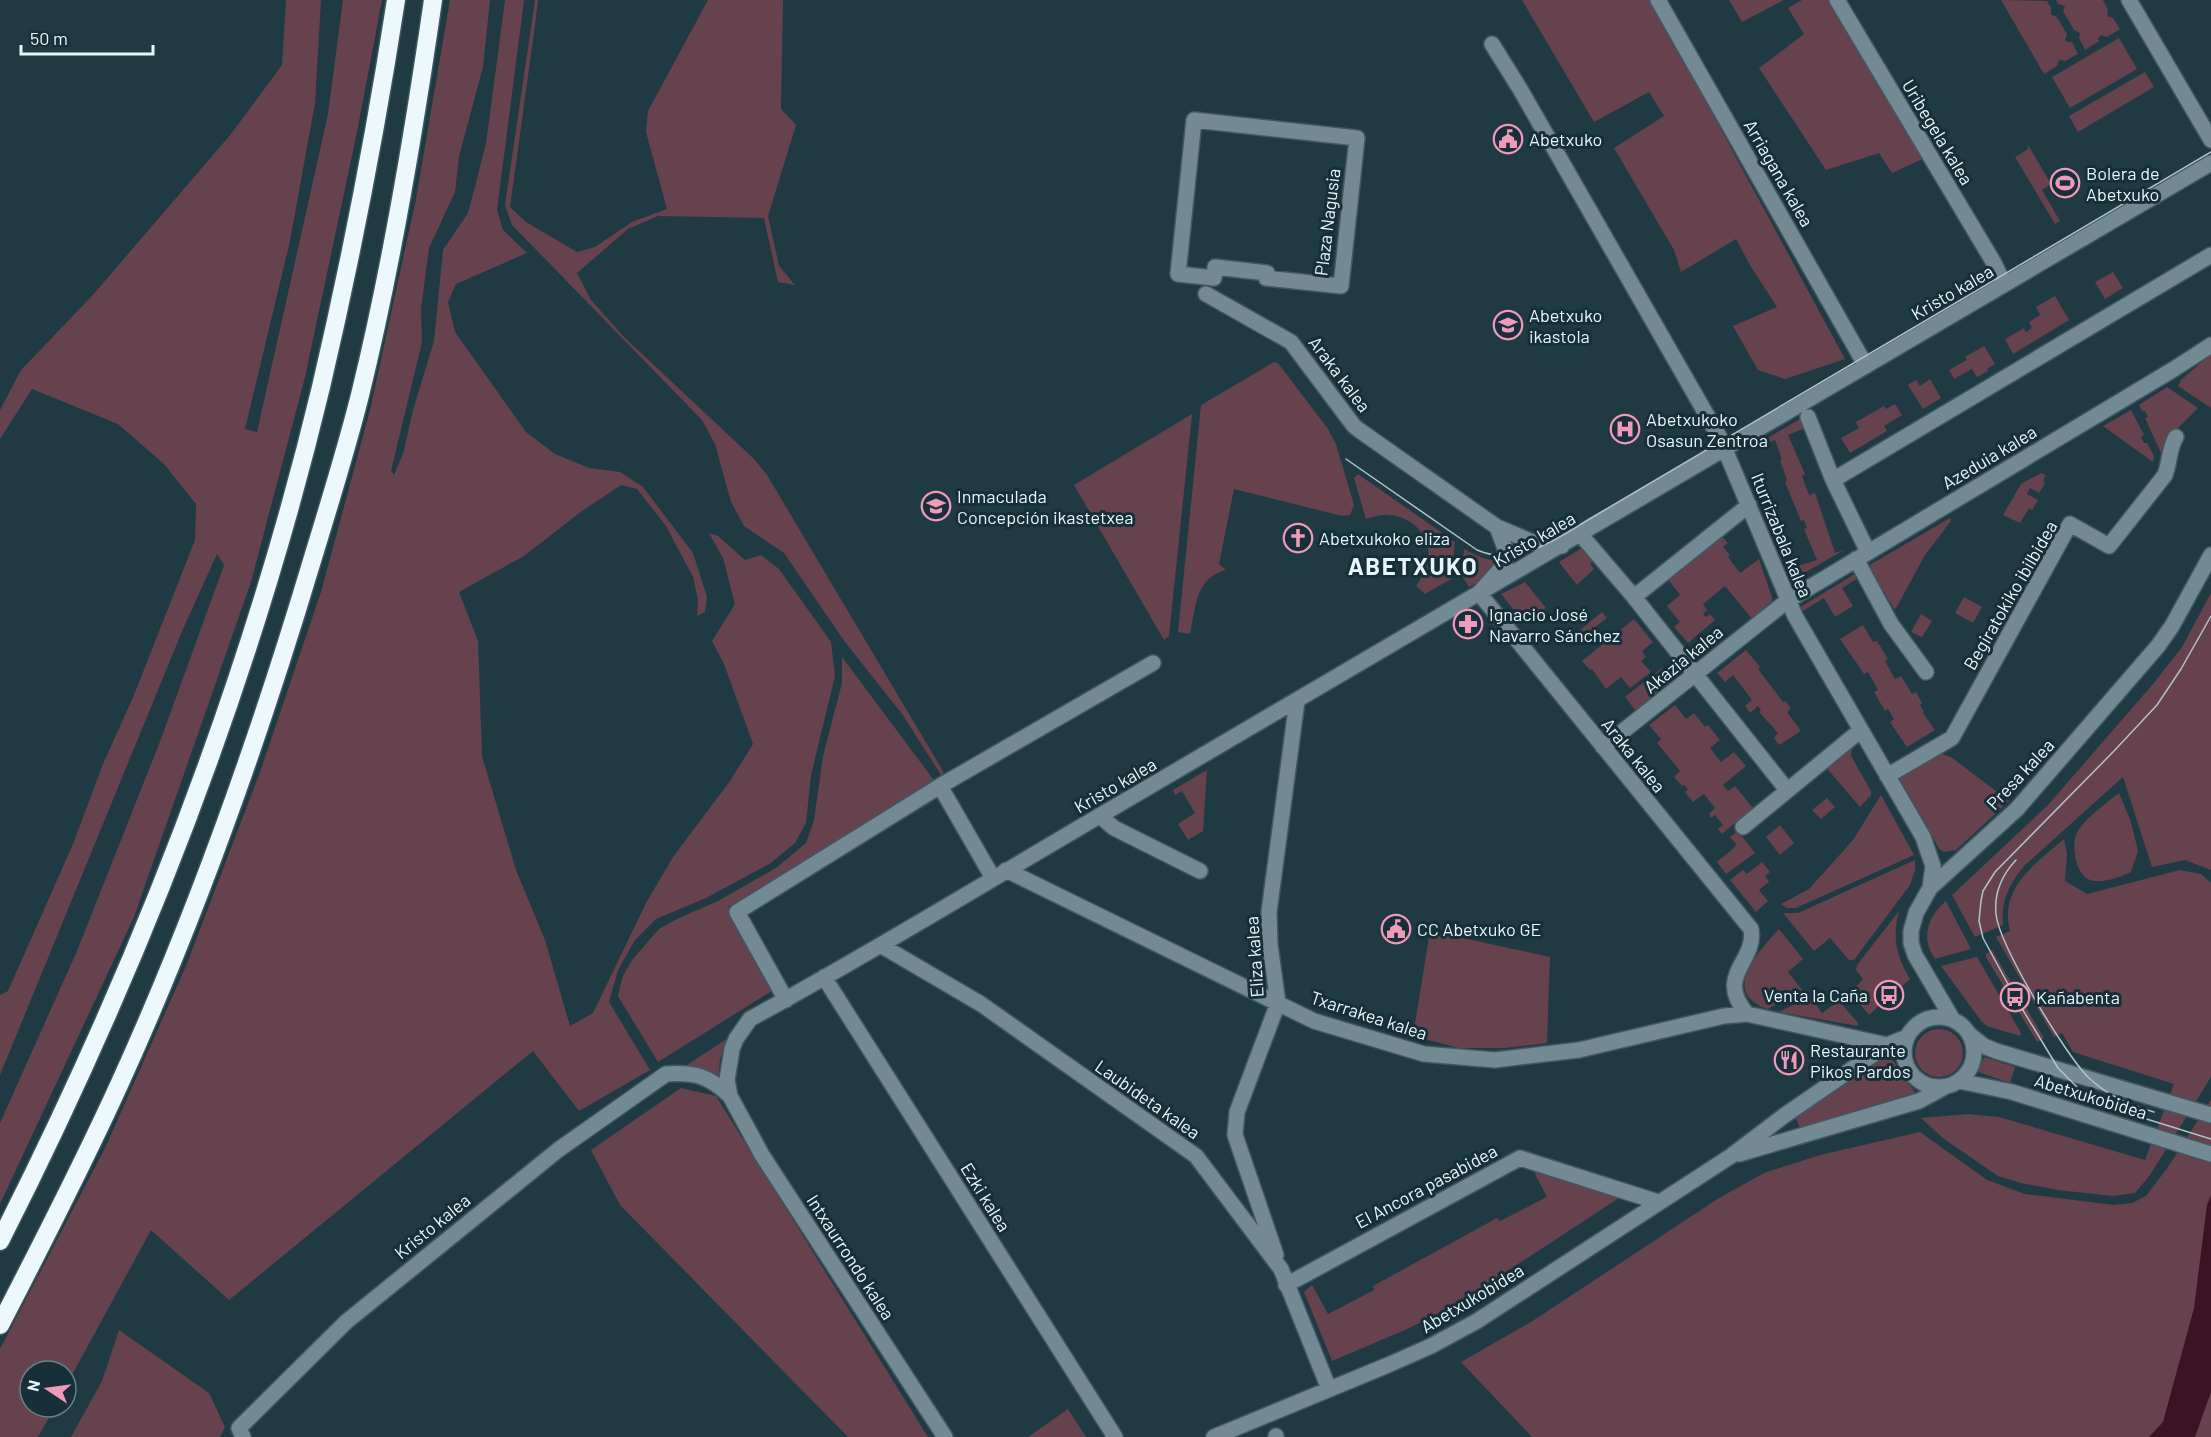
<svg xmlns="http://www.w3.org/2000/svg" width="2211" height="1437" viewBox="0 0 2211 1437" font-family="Barlow,sans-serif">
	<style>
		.green { fill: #65424e }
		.water { fill: #3b1324 }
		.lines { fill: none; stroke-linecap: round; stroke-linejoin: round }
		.minor-casing { stroke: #405861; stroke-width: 18 }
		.highway-casing { stroke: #405861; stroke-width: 21 }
		.minor { stroke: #738a94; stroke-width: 15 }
		.highway { stroke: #edf8fc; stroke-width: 18 }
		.tram { stroke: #b1c3c9; stroke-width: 1.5 }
		.labels { text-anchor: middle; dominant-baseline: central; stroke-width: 6; stroke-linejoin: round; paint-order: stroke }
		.street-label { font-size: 18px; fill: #e7f6fc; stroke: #162f39 }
		.poi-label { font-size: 18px; fill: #e7f6fc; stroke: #162f39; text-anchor: start }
		.district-label { font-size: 24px; font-weight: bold; letter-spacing: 1.5px; fill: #e7f6fc; stroke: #162f39 }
	</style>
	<rect width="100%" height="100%" fill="#203a43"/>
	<path class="green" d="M286,0H321L315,103L290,241L245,429L257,432L328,114L343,0H382L357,132L305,377L251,582L134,917L0,1204V1123L77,951L161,739L224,565L217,554L183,629L0,1075V995L8,991L73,844L103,764L134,695L195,540L196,504L164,464L118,424L32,389L0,439V410L21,370L92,296L231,134L282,65Z
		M450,0H490L483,67L459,156L455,192L429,248L421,309L422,342L391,471L394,475L403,454L413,410L434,341L443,250L468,213L486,144L505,0H524L497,210L503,230L527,253L456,284L448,302L455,332L526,432L555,454L589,468L620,472L643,487L693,553L707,597L705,612L697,616L698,600L693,577L666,526L637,489L621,485L582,511L524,556L459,592L478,641L482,756L516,870L545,940L570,1026L593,1013L646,903L673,857L730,781L753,744L724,664L712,641L735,604L723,558L709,533L718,536L745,560L761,555L779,569L831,642L835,676L811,775L806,823L795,843L771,863L706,898L656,919L635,940L618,970L609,1002L650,1070L579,1111L533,1051L229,1300L151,1230L66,1386V1371H30V1407H55L38,1437H0V1349L105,1148L186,966L260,772L321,592L370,410L416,199Z
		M535,0H538L535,25L510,207L526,222L577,252L595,247L632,222L667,209L646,132L648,111L708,0H783L781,109L796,125L768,216L779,266L795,285L778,282L764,218L658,216L628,229L577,273L591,300L624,337L754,459L767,475L943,771V778L902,714L845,642L784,553L744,526L731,502L715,444L702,420L512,225L505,205Z
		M1522,0H1651L1845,359L1785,379L1758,370L1733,326L1777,307L1751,267L1736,239L1681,272L1674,250L1614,148L1664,116L1649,92L1594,122Z
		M1729,0H1784L1742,22Z
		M1802,0H1830L1929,156L1892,173L1879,153L1826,170L1759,68L1804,34L1788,8Z
		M2001,0L2047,1L2051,8V15L2056,16L2067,34L2065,40L2067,42H2072L2078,54L2065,61L2059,60L2057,66L2044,74Z
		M2056,0H2103L2108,10L2107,16L2113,18L2120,29L2107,37L2101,35L2098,38L2099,41L2085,50L2079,38L2080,33L2074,30L2063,11L2065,6L2058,4Z
		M2119,38L2137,69L2070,108L2052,77Z
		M2145,72L2154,87L2078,132L2069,116Z
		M2028,145L2051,184L2042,190L2060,221L2055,224L2015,157L2028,149Z
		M2113,272L2123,288L2105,299L2095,282Z
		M2055,296L2069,320L2013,354L2005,339L2024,328L2026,332L2032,328L2029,322L2040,315L2036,307Z
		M1984,346L1995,364L1987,369L1988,371L1977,377L1972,369L1954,379L1949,370L1967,360L1965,357Z
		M2211,354V408L2178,386L2181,380Z
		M1274,362L1278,363L1328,429L1336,444L1354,505L1350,515L1342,516L1234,489L1219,564L1226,570C1195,578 1196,607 1190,634L1178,632L1201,405Z
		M1930,379L1941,398L1923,409L1908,385L1916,380L1920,386Z
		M2167,387L2198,408L2168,438L2161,453L2145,418L2148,417L2145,411H2142L2139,405Z
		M1895,404L1902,415L1884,426L1887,431L1850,453L1841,438L1859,428L1856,422L1884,406L1886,409Z
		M2131,410L2144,435L2141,437L2144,443H2147L2154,456L2153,462L2103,426Z
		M1192,414L1169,636L1164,640L1074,485Z
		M1802,418L1807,427L1788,435L1805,474L1802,476L1809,495L1815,493L1835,553L1844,550L1792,580L1786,570L1817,560L1804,529L1807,528L1804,520L1801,521L1785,482L1787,480L1780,460L1782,459L1775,440L1763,444L1762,441Z
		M2041,473L2046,475L2043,481L2045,483L2039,493L2030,488L2027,494L2038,500L2032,510L2029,508L2020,523L2003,515L2021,484Z
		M1358,474L1455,542L1451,579L1425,594L1416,586C1421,578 1427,570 1428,560C1432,536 1413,517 1389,515C1382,514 1373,517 1366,519L1354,478Z
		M1950,518L1951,521L1925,555L1895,610L1868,566Z
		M1721,535L1728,543L1723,547L1730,555L1728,557L1740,573L1759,559L1772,597V601L1752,619L1725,586L1703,604L1707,610L1703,614L1706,617L1710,614L1715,620L1688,643L1674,627L1680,622L1667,606L1680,595L1667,578Z
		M1585,546L1595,560L1590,564L1594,569L1577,585L1559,562Z
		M1464,549C1477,556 1487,561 1501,561L1488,577L1469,587L1462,576Z
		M1858,572L1860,577L1842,588L1853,606L1835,617L1824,598L1801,612L1799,608Z
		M1525,582L1546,608L1526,625L1501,594Z
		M2211,593V870L2185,860L2152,867L2123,777L2025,865C2009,884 2001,900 2003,925L1975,937L1952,895L2048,805L2153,684L2182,647Z
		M1964,597L1982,607L1973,623L1955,613Z
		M1602,612L1607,618L1583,636L1579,631Z
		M1921,614L1932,621L1922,637L1911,632Z
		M1634,619L1653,642L1642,651L1646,657L1641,661L1651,672L1630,688L1621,677L1606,689L1592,669L1590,670L1582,661Z
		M1863,625L1873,642L1877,641L1888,659L1885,661L1895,679L1901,676L1912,694L1916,692L1922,703L1920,705L1924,712L1923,713L1935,730L1907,747L1890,722L1894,719L1888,709L1885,711L1874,692L1878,690L1868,672L1864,674L1840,639Z
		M1746,650L1760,667L1758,669L1783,702L1785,701L1791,708L1787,712L1801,731L1779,745L1774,738L1778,733L1759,712L1761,710L1758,706L1750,713L1745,706L1752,700L1733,675L1725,682L1717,673Z
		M842,657L936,783L728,907L775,989L658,1062L618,996L622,978L632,960L659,929L677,919L718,901L776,868L806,843L814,820L823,756L842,683Z
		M1662,668L1673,682L1637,712L1625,697Z
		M1675,705L1686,719L1694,713L1705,727L1708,725L1720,740L1710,748L1721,762L1734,752L1746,766L1723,785L1728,791L1735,786L1753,808L1722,834L1718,829L1723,825L1715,815L1711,818L1709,814L1715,808L1704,794L1693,802L1685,792L1688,789L1684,785L1682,786L1674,777L1680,771L1657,743L1661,739L1649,725Z
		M1850,746L1852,747L1851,756L1871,791V795L1860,807L1824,765Z
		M1936,752L1951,757L2009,801L1956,850L1945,852L1940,850L1900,780L1901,776Z
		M1207,770L1203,831L1188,840L1178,824L1195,813L1182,791L1175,795L1173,790Z
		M2119,793L2131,822L2138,851L2131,872C2120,877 2107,882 2095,881C2077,881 2071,849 2076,835C2080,822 2108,802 2119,793Z
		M1881,795L1914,855L1796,908H1787L1781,904L1809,889L1853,840Z
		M1827,798L1835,807L1821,819L1812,810Z
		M1780,825L1794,843L1780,855L1766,837Z
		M1738,831L1755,853L1726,874L1717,862L1734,848L1736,844L1730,837Z
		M2064,839L2067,854L2065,881L2087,894L2180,870L2201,874L2211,883V1077L2150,1175L2135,1193L2113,1196L2058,1190L2021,1183L1998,1176L1944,1139L1921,1118L1968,1114L1999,1117L2145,1160L2174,1084L2073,1052L2062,1033L2054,1037L1996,937L2010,931C1999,888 2035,864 2064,839Z
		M1915,860V870L1910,885L1854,960H1849L1830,938L1814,951L1783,913H1798Z
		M1762,862L1770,872L1765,876L1769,882L1759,890L1768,901L1756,912L1730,880L1743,870L1747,874Z
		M1946,901L1971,949L1935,959C1920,938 1928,916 1946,901Z
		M1899,911C1892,937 1896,956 1910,979L1896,992L1892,988L1880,999L1883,1002L1869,1015L1850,993L1863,979L1856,970L1857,965Z
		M1779,929L1803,959L1788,972L1803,991L1767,1009C1720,992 1758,952 1779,929Z
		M1430,931L1550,957L1547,1043L1504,1048H1459L1413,1036Z
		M1992,950L2044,1038L2037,1042L1986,957V954Z
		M1977,957L2021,1033L2020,1036L1987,1026L1982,1022L1941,966Z
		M1810,996L1822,1013L1839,1001L1858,1023V1026L1779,1012Z
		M1915 1053a24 24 0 1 1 48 0a24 24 0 1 1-48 0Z
		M728,1038L720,1059L718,1079L684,1067Z
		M1984,1057L2015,1067L2010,1083L1978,1072Z
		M1880,1058C1899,1058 1893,1065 1902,1076C1906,1083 1912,1085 1915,1093L1800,1128L1795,1115Z
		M681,1088L716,1096L928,1437H848L620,1205L591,1150Z
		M2211,1100V1196L2207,1204L2211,1205V1437H1532L1461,1362L1531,1322L1719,1198L1764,1173L1820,1155L1920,1132L1987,1180L2025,1194L2114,1205L2132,1203L2146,1196L2168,1167Z
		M1534,1172L1597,1188L1619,1198L1457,1304L1405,1330L1332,1361L1304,1292L1312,1285L1328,1314L1374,1290L1373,1286L1497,1218L1500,1221L1547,1197Z
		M119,1330L209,1393L225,1427L220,1437H71L102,1381Z
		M1068,1409L1086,1437H1028Z"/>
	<path class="water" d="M2211,1196V1392L2195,1437H2149L2163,1422L2194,1308L2207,1205Z"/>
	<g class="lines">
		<g class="minor-casing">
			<path id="minor" d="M1658,0L1866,366
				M1837,0L1994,263L2004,284
				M2129,0L2211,140
				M1492,44L1520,89L1721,440L1795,616L1923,837L1933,866L1930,888
				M1194,120L1357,138L1341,286L1266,278L1267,273L1215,267L1214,278L1178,274Z
				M1206,294L1291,342L1354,426L1359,430L1497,527L1542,546H1562
				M1808,417L1833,480L1868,552
				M1833,480L2211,255
				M1497,527L1505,548V564L1479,593L1751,929C1757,962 1714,975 1747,1014
				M1581,535L1634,597L1787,790
				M1856,559L1891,624L1926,672
				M1634,597L1749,505
				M1603,747L1787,601L2174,369L2211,345
				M1887,776L1952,738L2070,524L2109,546L2165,475C2170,462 2169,448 2176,437
				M940,786L993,878
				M1100,816L1114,828L1200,871
				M1743,827L1861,730
				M1006,870L1314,1021L1424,1054L1495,1060L1579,1050L1724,1016L1747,1014L1887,1045
				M882,946L981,1004L1196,1156L1281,1269L1329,1389
				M824,977L1115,1437
				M786,1000L737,912L940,786L1153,663
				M1904 1052a35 35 0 1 1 70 0a35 35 0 1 1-70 0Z
				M1953,1020L1915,955L1911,943V931L1916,913L1930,888L2017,809L2158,646L2172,626L2211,555
				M1969,1034L1984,1046L1996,1051L2211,1115
				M1959,1081L2012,1092L2211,1154
				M1739,1154L1919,1101L1943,1088
				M1276,1255L1235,1135L1237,1112L1278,1003L1270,945L1269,912L1297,701
				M1286,1285L1520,1158L1658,1202
				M1276,1436V1437
				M243,1437L239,1428L346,1322L558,1150L666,1074C695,1072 709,1076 730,1096
				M945,1437L762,1155L730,1096L727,1080L732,1049L736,1039L750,1019C875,951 996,876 1118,805C1484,594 1846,376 2211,163
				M1214,1437L1388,1365L1431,1346L1477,1321L1731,1156L1785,1115L1887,1045L1907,1037"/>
		</g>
		<g class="highway-casing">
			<path id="highway" d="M0,1241C137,971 250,683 321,387C351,259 376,130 396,0
				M0,1325C41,1246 82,1166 119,1085C196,916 258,741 311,564C328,508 346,451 360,395C392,265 414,132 433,0"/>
		</g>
		<use href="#minor" class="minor"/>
		<use href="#highway" class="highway"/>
		<path class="tram" d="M1346,459L1477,550C1521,569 1561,535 1598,514L2211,152
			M2211,616L2181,669L2157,705L2114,751L1995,872L1983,891L1981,901L1979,921L1983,938L2015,997L2058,1068L2078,1088L2111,1108L2211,1139
			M2016,860C2002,875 1994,894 1996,914C1999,945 2066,1056 2089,1078C2108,1096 2130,1105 2154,1112"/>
	</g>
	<defs>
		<g id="civic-ring" transform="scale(1.5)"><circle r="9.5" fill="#162f39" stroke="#ef9ab8" stroke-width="1.5"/><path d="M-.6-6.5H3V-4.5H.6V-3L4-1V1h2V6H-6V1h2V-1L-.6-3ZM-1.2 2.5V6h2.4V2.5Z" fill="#ef9ab8"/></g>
		<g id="stadium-ring" transform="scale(1.5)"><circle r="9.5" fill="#162f39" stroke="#ef9ab8" stroke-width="1.5"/><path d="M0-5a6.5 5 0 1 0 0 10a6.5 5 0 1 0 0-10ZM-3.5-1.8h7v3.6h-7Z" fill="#ef9ab8"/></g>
		<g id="school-ring" transform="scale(1.5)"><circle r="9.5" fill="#162f39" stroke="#ef9ab8" stroke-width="1.5"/><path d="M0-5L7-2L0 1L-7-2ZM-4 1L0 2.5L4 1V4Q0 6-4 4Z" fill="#ef9ab8"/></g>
		<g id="hospital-ring" transform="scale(1.5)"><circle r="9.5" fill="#162f39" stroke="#ef9ab8" stroke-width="1.5"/><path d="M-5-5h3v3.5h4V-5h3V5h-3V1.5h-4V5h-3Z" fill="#ef9ab8"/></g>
		<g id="church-ring" transform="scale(1.5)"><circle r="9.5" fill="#162f39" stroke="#ef9ab8" stroke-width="1.5"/><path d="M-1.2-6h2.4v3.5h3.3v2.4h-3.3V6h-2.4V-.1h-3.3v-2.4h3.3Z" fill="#ef9ab8"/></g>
		<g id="pharmacy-ring" transform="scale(1.5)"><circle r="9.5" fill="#162f39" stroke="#ef9ab8" stroke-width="1.5"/><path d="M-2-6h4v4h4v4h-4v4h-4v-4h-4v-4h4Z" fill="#ef9ab8"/></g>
		<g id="bus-ring" transform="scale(1.5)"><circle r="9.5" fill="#162f39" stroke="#ef9ab8" stroke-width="1.5"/><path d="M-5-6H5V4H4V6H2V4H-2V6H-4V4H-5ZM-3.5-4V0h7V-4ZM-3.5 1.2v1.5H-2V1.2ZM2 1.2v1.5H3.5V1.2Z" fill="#ef9ab8"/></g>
		<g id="restaurant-ring" transform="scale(1.5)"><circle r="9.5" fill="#162f39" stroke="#ef9ab8" stroke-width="1.5"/><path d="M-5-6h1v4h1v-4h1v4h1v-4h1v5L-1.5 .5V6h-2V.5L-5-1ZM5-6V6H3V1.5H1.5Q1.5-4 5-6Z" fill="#ef9ab8"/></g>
	</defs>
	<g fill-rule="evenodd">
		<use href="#civic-ring" x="1508" y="139"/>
		<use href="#stadium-ring" x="2065" y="183"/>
		<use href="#school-ring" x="1508" y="325"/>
		<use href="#hospital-ring" x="1625" y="429"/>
		<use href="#school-ring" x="936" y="506"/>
		<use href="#church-ring" x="1298" y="538"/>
		<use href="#pharmacy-ring" x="1468" y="624"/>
		<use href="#civic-ring" x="1396" y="929"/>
		<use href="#bus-ring" x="1889" y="995"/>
		<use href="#bus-ring" x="2015" y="997"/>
		<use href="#restaurant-ring" x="1789" y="1060"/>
	</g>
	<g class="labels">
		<g class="street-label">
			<text transform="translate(1938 132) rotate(59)">Uribegela kalea</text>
			<text transform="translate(1779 173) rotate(60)">Arriagana kalea</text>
			<text transform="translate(1327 222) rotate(-83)">Plaza Nagusia</text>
			<text transform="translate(1952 292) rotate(-30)">Kristo kalea</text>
			<text transform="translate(1340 374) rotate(53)">Araka kalea</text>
			<text transform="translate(1989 457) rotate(-31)">Azeduia kalea</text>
			<text transform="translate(1782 535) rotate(68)">Iturrizabala kalea</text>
			<text transform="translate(1534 539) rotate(-30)">Kristo kalea</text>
			<text transform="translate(2010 595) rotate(-60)">Begiratokiko ibilbidea</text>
			<text transform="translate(1683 659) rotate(-39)">Akazia kalea</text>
			<text transform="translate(1634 755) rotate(51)">Araka kalea</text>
			<text transform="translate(2020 774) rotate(-47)">Presa kalea</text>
			<text transform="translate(1115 785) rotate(-30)">Kristo kalea</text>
			<text transform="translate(1254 957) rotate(-94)">Eliza kalea</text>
			<text transform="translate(1369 1015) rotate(18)">Txarrakea kalea</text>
			<text transform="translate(2091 1096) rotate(17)">Abetxukobidea</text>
			<text transform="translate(1148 1099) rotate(35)">Laubideta kalea</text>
			<text transform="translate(1426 1186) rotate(-28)">El Ancora pasabidea</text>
			<text transform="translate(986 1197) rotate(58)">Ezki kalea</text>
			<text transform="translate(432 1226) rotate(-39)">Kristo kalea</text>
			<text transform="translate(851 1257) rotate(57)">Intxaurrondo kalea</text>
			<text transform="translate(1472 1298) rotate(-31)">Abetxukobidea</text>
		</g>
		<g class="poi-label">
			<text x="1529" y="139">Abetxuko</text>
			<text x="2086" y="173">Bolera de<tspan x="2086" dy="21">Abetxuko</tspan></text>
			<text x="1529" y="315">Abetxuko<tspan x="1529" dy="21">ikastola</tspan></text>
			<text x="1646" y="419">Abetxukoko<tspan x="1646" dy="21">Osasun Zentroa</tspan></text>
			<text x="957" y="496">Inmaculada<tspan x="957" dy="21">Concepción ikastetxea</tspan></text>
			<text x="1319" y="538">Abetxukoko eliza</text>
			<text x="1489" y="614">Ignacio José<tspan x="1489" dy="21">Navarro Sánchez</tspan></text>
			<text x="1417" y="929">CC Abetxuko GE</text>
			<text x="1868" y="995" text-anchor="end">Venta la Caña</text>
			<text x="2036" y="997">Kañabenta</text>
			<text x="1810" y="1050">Restaurante<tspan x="1810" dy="21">Pikos Pardos</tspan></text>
		</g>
		<g class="district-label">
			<text x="1413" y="565">ABETXUKO</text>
		</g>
	</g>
	<g transform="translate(48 1389) rotate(283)"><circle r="28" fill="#162f39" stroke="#6a7f87" stroke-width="1.5"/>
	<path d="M0-4.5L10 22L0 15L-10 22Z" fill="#ef9ab8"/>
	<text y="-9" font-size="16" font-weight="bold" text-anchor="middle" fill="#e7f6fc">N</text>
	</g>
	<path d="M21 45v9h132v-9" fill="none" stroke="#e7f6fc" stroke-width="3"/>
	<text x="30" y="45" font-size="18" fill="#e7f6fc" stroke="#162f39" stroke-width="4.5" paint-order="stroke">50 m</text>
</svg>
